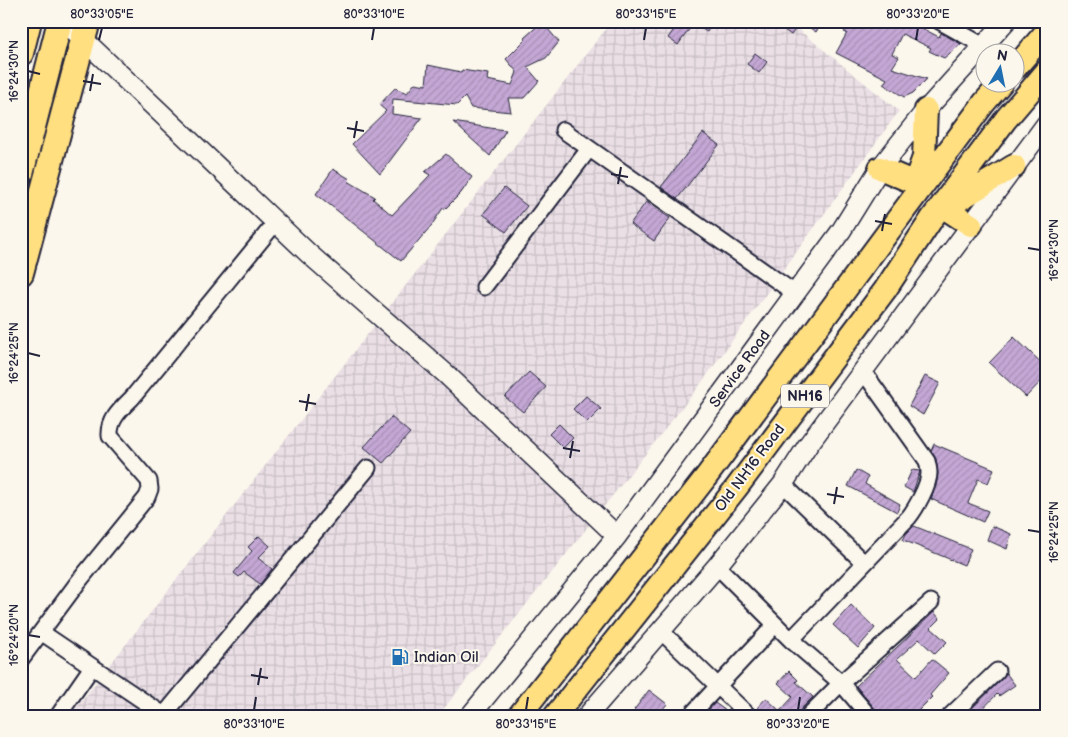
<svg xmlns="http://www.w3.org/2000/svg" width="1068" height="737" viewBox="0 0 1068 737" font-family="'Balsamiq Sans',sans-serif">
	<style>
		.industrial { fill: url(#industrial-grid) }
		.building { fill: url(#building-hatch); stroke: #22223b }
		.lines { fill: none; stroke-linecap: round; stroke-linejoin: round }
		.minor-casing { stroke: #22223b; stroke-width: 19 }
		.tertiary-casing { stroke: #22223b; stroke-width: 22 }
		.primary-casing { stroke: #22223b; stroke-width: 26 }
		.trunk-casing { stroke: #22223b; stroke-width: 28 }
		.minor { stroke: #fbf7ec; stroke-width: 15 }
		.tertiary { stroke: #fbf7ec; stroke-width: 19 }
		.primary { stroke: #ffdf80; stroke-width: 22 }
		.trunk { stroke: #ffdf80; stroke-width: 24 }
		.ticks { fill: none; stroke: #22223b; stroke-width: 2 }
		.labels { text-anchor: middle; dominant-baseline: central; stroke-width: 4; stroke-linejoin: round; paint-order: stroke }
		.shield { fill: #fbf7ec; stroke: #636270; stroke-width: 1 }
		.shield-label { font-size: 14px; font-weight: bold; fill: #22223b }
		.street-label { font-size: 15px; fill: #22223b; stroke: #fbf7ec }
		.poi-label { font-size: 15px; fill: #22223b; stroke: #fbf7ec; text-anchor: start }
		.neatline { fill: none; stroke: #22223b; stroke-width: 2 }
		.ticks-label { font-size: 12px; text-anchor: middle; fill: #22223b }
	</style>
	<defs>
		<pattern id="industrial-grid" width="8" height="8" patternUnits="userSpaceOnUse" patternTransform="scale(1.25)"><rect width="8" height="8" fill="#eadfe5"/><path d="M0 4h8M4 0v8" fill="none" stroke="#c8bfc5"/></pattern>
		<pattern id="building-hatch" width="6" height="6" patternUnits="userSpaceOnUse" patternTransform="scale(1.25)"><rect width="6" height="6" fill="#c4a7d4"/><path d="M-1 1l2-2M0 6l6-6M5 7l2-2" fill="none" stroke="#a88fb7"/></pattern>
	</defs>
	<rect width="100%" height="100%" fill="#fbf7ec"/>
	<filter id="ink" filterUnits="userSpaceOnUse"><feTurbulence type="fractalNoise" baseFrequency=".02" numOctaves="2"/><feDisplacementMap in="SourceGraphic" scale="10" xChannelSelector="R" yChannelSelector="G"/><feConvolveMatrix kernelMatrix="1 2 1 2 8 2 1 2 1" color-interpolation-filters="sRGB"/></filter>
	<g filter="url(#ink)">
		<path class="industrial" d="M612,21H788L899,111L697,389L438,716H70Z"/>
		<path class="building" d="M680,21H713L707,32L693,24L678,45L668,38Z
			M772,21H822L816,32L801,22L791,35Z
			M851,21H908L939,37L941,33L961,44L944,58L929,51L931,48L902,34L892,54L899,57L892,68L927,79L913,93L904,97L883,84L887,79L836,53L847,33L844,32Z
			M542,22L559,42L546,58L527,67L539,81L524,98H508L511,112L471,108L465,97L457,105L393,99L392,114L422,118L380,174L352,144L386,111L379,105L395,88L407,93L415,83L426,85L428,65L461,72L462,70L488,74L487,80L512,85L517,72L506,59L526,39L524,38Z
			M755,53L767,62L759,73L747,64Z
			M453,122L490,128L506,130L490,156Z
			M703,133L719,145L677,199L661,187Z
			M446,154L472,177L461,193L445,209L443,208L431,226L401,261L316,194L333,169L350,179L348,181L375,197L373,199L392,215L430,175L425,172Z
			M504,188L527,206L506,232L483,214Z
			M646,202L670,218L654,241L630,224Z
			M1014,337L1047,368V375L1026,397L989,363Z
			M529,372L546,387L523,412L505,397Z
			M925,376L940,383L923,415L909,406Z
			M586,396L601,409L587,423L573,409Z
			M391,417L410,433L383,463L364,447Z
			M559,424L573,438L563,448L549,434Z
			M934,444L994,469L988,483L978,479L968,503L988,511L983,522L931,499L936,486L938,474L936,459L931,451Z
			M856,470L868,477L865,484L900,504L897,512L848,486Z
			M912,470L920,471L913,492L904,487Z
			M914,526L971,549L964,565L903,540L906,534Z
			M992,526L1011,534L1007,549L987,540Z
			M259,536L270,546L258,558L272,569L260,584L244,572L239,577L234,573L252,551L248,547Z
			M851,605L875,628L858,648L833,625Z
			M934,612L940,619L931,628L947,642L935,654L919,639L897,659L916,677L932,659L949,673L930,695L932,697L913,716H881L856,686Z
			M789,671L798,680L796,682L813,697L801,709L799,716H765L757,708L766,698L780,711L793,697L778,683Z
			M1006,673L1015,685L999,696L997,694L976,716H974L969,711L1003,678Z
			M649,690L667,704L657,716H641L634,710Z
			M715,703L733,716H703Z"/>
		<g class="lines">
			<g class="minor-casing">
				<path id="minor" d="M939,21L984,46
					M563,130L796,294
					M484,287L589,149
					M783,484L864,563
					M717,566L791,640L841,683L869,716
					M41,632L164,715L368,468
					M662,632L749,716
					M791,640L909,517C916,508 929,485 929,473C929,469 928,465 927,461L863,371
					M21,659L79,581L147,497L150,489L149,481L110,436C109,419 121,409 132,398L276,222
					M58,716L92,667
					M690,716L775,625
					M808,716L841,683L931,602
					M950,716L997,671"/>
			</g>
			<g class="tertiary-casing">
				<path id="tertiary" d="M64,21L308,253L446,374L617,536
					M470,716L617,536L841,231L880,168L926,110L1006,21
					M587,716L717,566L783,484L808,445L1047,123"/>
			</g>
			<g class="primary-casing">
				<path id="primary" d="M1016,67L1047,31
					M880,168L915,183
					M914,185L924,157L926,110
					M947,207L1014,166
					M945,208L971,225
					M519,716L706,477L984,103L1002,82
					M555,716L737,487L885,290L933,217L1006,119L1047,71"/>
			</g>
			<g class="trunk-casing">
				<path id="trunk" d="M21,53L29,21
					M21,174L60,21
					M21,273L88,21"/>
			</g>
			<use href="#minor" class="minor"/>
			<use href="#tertiary" class="tertiary"/>
			<use href="#primary" class="primary"/>
			<use href="#trunk" class="trunk"/>
		</g>
	</g>
	<path class="ticks" d="M99,40L102,28M372,40L374,28M644,40L646,28M916,40L918,28M28,71L40,74M83,81L101,84M90,91L93,74M347,128L364,131M354,138L357,121M611,174L628,177M618,184L621,167M875,221L892,224M882,231L885,214M1028,248L1040,250M28,353L40,356M299,401L316,404M306,411L309,394M563,448L580,451M570,458L573,441M827,494L844,497M834,504L837,487M1028,530L1040,532M28,635L40,637M251,675L268,678M258,685L261,668M254,710L256,697M526,710L528,697M798,710L800,697"/>
	<defs>
		<g id="fuel-bare" transform="scale(1.35)"><path d="M-5.5-6h7V0h2V4h1.3V-2.5L3-4.5l.8-.8L6-3V5H2.5V1h-1V6h-7ZM-4.2-4.7v3.2H.2V-4.7Z" fill="#1f6fb2" stroke="#fbf7ec" stroke-width="2.5" paint-order="stroke"/></g>
	</defs>
	<g fill-rule="evenodd">
		<use href="#fuel-bare" x="400" y="657"/>
	</g>
	<g class="labels">
		<rect class="shield" x="781" y="384.5" width="48" height="23" rx="4"/>
		<g class="shield-label">
			<text x="805" y="396">NH16</text>
		</g>
		<g class="street-label">
			<text transform="translate(740 369) rotate(-54)">Service Road</text>
			<text transform="translate(750 468) rotate(-53)">Old NH16 Road</text>
		</g>
		<g class="poi-label">
			<text x="414" y="657">Indian Oil</text>
		</g>
	</g>
	<rect width="1068" height="737" fill="none" stroke="#fbf7ec" stroke-width="55"/>
	<g transform="translate(1000 68) rotate(10)"><circle r="24" fill="#fbf7ec" stroke="#a4a2a5"/>
	<path d="M0-4L9 19L0 12L-9 19Z" fill="#1f6fb2"/>
	<text y="-8" font-size="14" font-weight="bold" text-anchor="middle" fill="#22223b">N</text>
	</g>
	<rect x="28" y="28" width="1012" height="682" class="neatline"/>
	<g class="ticks-label">
		<text x="102" y="18">80°33'05"E</text>
		<text x="374" y="18">80°33'10"E</text>
		<text x="646" y="18">80°33'15"E</text>
		<text x="918" y="18">80°33'20"E</text>
		<text transform="translate(14 71) rotate(-90)" y="4">16°24'30"N</text>
		<text transform="translate(1054 250) rotate(-90)" y="4">16°24'30"N</text>
		<text transform="translate(14 353) rotate(-90)" y="4">16°24'25"N</text>
		<text transform="translate(1054 532) rotate(-90)" y="4">16°24'25"N</text>
		<text transform="translate(14 635) rotate(-90)" y="4">16°24'20"N</text>
		<text x="254" y="728">80°33'10"E</text>
		<text x="526" y="728">80°33'15"E</text>
		<text x="798" y="728">80°33'20"E</text>
	</g>
</svg>
